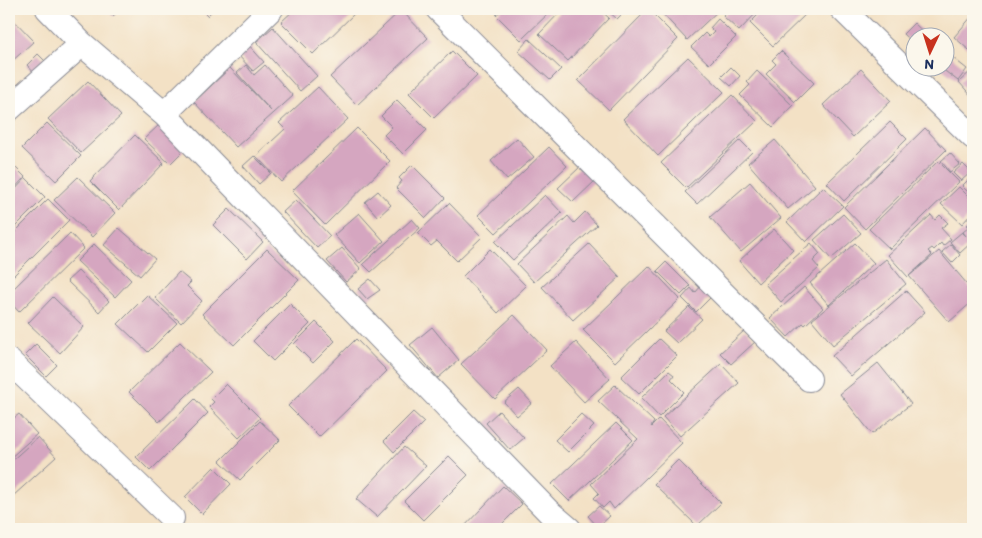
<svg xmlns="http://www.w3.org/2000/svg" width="982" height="538" viewBox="0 0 982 538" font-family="Itim,sans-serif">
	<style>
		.building { fill: #d5a6c0 }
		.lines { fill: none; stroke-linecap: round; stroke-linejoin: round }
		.minor-casing { stroke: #878892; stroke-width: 26 }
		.minor { stroke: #fff; stroke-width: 24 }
	</style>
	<rect width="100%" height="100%" fill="#fbf7ec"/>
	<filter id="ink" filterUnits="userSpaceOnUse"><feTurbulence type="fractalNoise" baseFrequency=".02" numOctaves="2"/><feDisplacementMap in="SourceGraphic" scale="10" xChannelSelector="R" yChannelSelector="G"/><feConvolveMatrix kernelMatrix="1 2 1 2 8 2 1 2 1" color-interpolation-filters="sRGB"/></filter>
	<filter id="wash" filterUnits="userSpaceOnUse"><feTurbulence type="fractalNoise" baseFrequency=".0096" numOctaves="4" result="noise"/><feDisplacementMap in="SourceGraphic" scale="20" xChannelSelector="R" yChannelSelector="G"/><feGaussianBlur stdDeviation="1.12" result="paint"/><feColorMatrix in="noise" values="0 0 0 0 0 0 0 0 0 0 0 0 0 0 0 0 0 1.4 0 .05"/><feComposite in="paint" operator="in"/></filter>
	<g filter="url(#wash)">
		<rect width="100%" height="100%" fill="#f3e1c5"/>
		<g id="blocks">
			<path class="building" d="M105,9H121L113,16Z
				M200,9H214L207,16Z
				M295,9H359L313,54L281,22Z
				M503,9H553L521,40L496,15Z
				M563,9H599L609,18L568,61L539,34Z
				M606,9H627L617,19Z
				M648,9L678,39L609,110L578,80Z
				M658,9H720L687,40Z
				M730,9H760L739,31L723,16Z
				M764,9H803L807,13L773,46L750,23Z
				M401,10L428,38L357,105L330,77Z
				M9,15L34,41L9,64Z
				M973,15V50L971,48L969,50L954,37Z
				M718,19L736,37L709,64L691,47L705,33L709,37L714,32L710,28Z
				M914,23L930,38H914V44L903,34Z
				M273,27L317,76L300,91L256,42Z
				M529,39L561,69L550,80L518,51Z
				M247,43L264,62L253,71L236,53Z
				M452,51L477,76L434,118L409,93Z
				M781,51L814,83L795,102L766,74L776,64L772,60Z
				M38,54L47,63L35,74L27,65Z
				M948,54L967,69L958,81L941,68H944V59Z
				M688,57L724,92L658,156L623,119Z
				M246,65L254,75L265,65L293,96L236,147L194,102L230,68L271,111L237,73Z
				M731,67L740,76L731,86L721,77Z
				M861,69L891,101L853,137L823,105Z
				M973,69V98L959,82Z
				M757,71L793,106L773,127L740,95L750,85L747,82Z
				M88,81L121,116L81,153L48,119Z
				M318,87L348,119L281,182L256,156L285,129L279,123Z
				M732,95L757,121L686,188L661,163Z
				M397,100L427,130L403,154L384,135L392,127L381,116Z
				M890,122L907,139L844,201L827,183Z
				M47,123L81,156L56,181L22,148Z
				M159,125L184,150L170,164L144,139Z
				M357,128L390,161L325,225L292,191Z
				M925,128L946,150L865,229L844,207Z
				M135,135L164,163L119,210L90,181Z
				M517,138L534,157L507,180L491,161Z
				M740,140L752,152L697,204L685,192Z
				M775,140L815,186L788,209L748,163Z
				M549,147L567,166L496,233L478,215Z
				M950,153L960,164L950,172L941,161Z
				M254,156L271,173L259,184L243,166Z
				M9,161L25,177L9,194Z
				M938,161L959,182L890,249L869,229Z
				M963,164L971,172L961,181L953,173Z
				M412,165L445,198L426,218L396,188L402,181L399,178Z
				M582,165L596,180L573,202L558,188Z
				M973,175V197L962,186Z
				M78,177L115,213L92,237L54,200Z
				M26,178L45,197L9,233V196Z
				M750,182L781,218L741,252L710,217Z
				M823,187L843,206L806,242L787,222Z
				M959,187L973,201V212L962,224L941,204Z
				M378,191L391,205L378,217L365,202Z
				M545,195L562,213L513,260L495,242Z
				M48,199L69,220L9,280V238Z
				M296,200L330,236L317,248L283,212Z
				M449,203L482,237L457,261L437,241L431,246L418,233Z
				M229,209L263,242L247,259L213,225Z
				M585,212L597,225L534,282L517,264L568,216L574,223Z
				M359,213L384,241L360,263L334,235Z
				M843,214L861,233L831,259L814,240Z
				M931,215L935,220L940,215L948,223L941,228L951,239L943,246L941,243L934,250L932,248L928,251L932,255L908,277L888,255Z
				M412,219L420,228L371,272L363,264Z
				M973,220V241L960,253L950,242L962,232L966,236L963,232L969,227L967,225Z
				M119,228L155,259L140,276L104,245Z
				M774,229L793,250L758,283L739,261Z
				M70,233L84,248L19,312L9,301V293Z
				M811,243L820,254L813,261L819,268L781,302L765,284Z
				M855,243L874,263L829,305L810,283Z
				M94,244L131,280L115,297L77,261Z
				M589,244L620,277L573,320L542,287Z
				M951,244L960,255L952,263L942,252Z
				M342,248L361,269L346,282L327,261Z
				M267,249L299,280L234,345L202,314Z
				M490,249L526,286L498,313L463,276Z
				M939,251L973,291V301L949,322L909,276Z
				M886,259L906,284L833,345L812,320Z
				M666,262L690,286L681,295L657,271Z
				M649,266L680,299L615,362L583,330Z
				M78,271L109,301L99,312L67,281Z
				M179,272L191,282L187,286L202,301L181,323L155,298Z
				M370,279L380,290L367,299L358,289Z
				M702,285L713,295L696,312L682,298L691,288L695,293Z
				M804,287L823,308L805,325L803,323L788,337L770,318Z
				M906,291L925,312L851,376L832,356Z
				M147,295L177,323L148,352L118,324Z
				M53,297L84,327L60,353L28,323Z
				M290,304L310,324L273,361L253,341Z
				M689,307L702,319L677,343L664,331Z
				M514,315L547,350L495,399L461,364Z
				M316,322L335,341L313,363L294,344Z
				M432,327L459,360L438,378L410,345Z
				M745,330L756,341L731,364L720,353Z
				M356,339L387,371L319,437L288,406Z
				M659,339L677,356L639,394L621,377Z
				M180,342L211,372L159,422L129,392Z
				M576,342L610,379L584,402L550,366Z
				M36,344L57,365L46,376L25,355Z
				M878,363L911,404L872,434L840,394Z
				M721,364L739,383L680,436L663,417Z
				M669,371L674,375L671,379L684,392L659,417L641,398Z
				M226,384L260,418L239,438L209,407L214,402L211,399Z
				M615,385L654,422L651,427L659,419L682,443L614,509L609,502L603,508L594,498L599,493L591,484L638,439L598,401Z
				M519,389L532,403L517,416L504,402Z
				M195,399L208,413L150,471L136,457Z
				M499,411L524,438L510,450L486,423Z
				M413,412L424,422L394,452L384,441Z
				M19,414L37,434L9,459V422Z
				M581,414L594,426L568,452L555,440Z
				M260,421L280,440L240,480L220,461Z
				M616,423L633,440L569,501L552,484Z
				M38,437L56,457L13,496L9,491V463Z
				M404,447L426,466L377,517L356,499Z
				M449,456L468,475L423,520L404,501Z
				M678,460L721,503L697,526L654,484Z
				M214,467L231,484L202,514L185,497Z
				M503,486L522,504L497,529H462Z
				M599,506L610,516L598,527L588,516Z"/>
		</g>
	</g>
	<g filter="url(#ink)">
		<use href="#blocks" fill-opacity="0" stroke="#878892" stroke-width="1"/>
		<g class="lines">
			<g class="minor-casing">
				<path id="minor" d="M48,9L82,44L164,114L271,9
					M438,9L809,379
					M842,9L973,137
					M9,109L82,44
					M164,114L549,512L569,529
					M9,361L172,518"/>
			</g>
			<use href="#minor" class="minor"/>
		</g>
	</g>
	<rect width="982" height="538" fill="none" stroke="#fbf7ec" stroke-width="30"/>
	<g transform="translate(930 52) rotate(184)"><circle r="24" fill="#fbf7ec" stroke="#a1a7b3"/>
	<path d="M0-4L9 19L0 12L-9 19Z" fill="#c8321e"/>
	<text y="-8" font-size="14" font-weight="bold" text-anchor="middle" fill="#1b2f5e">N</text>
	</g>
</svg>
